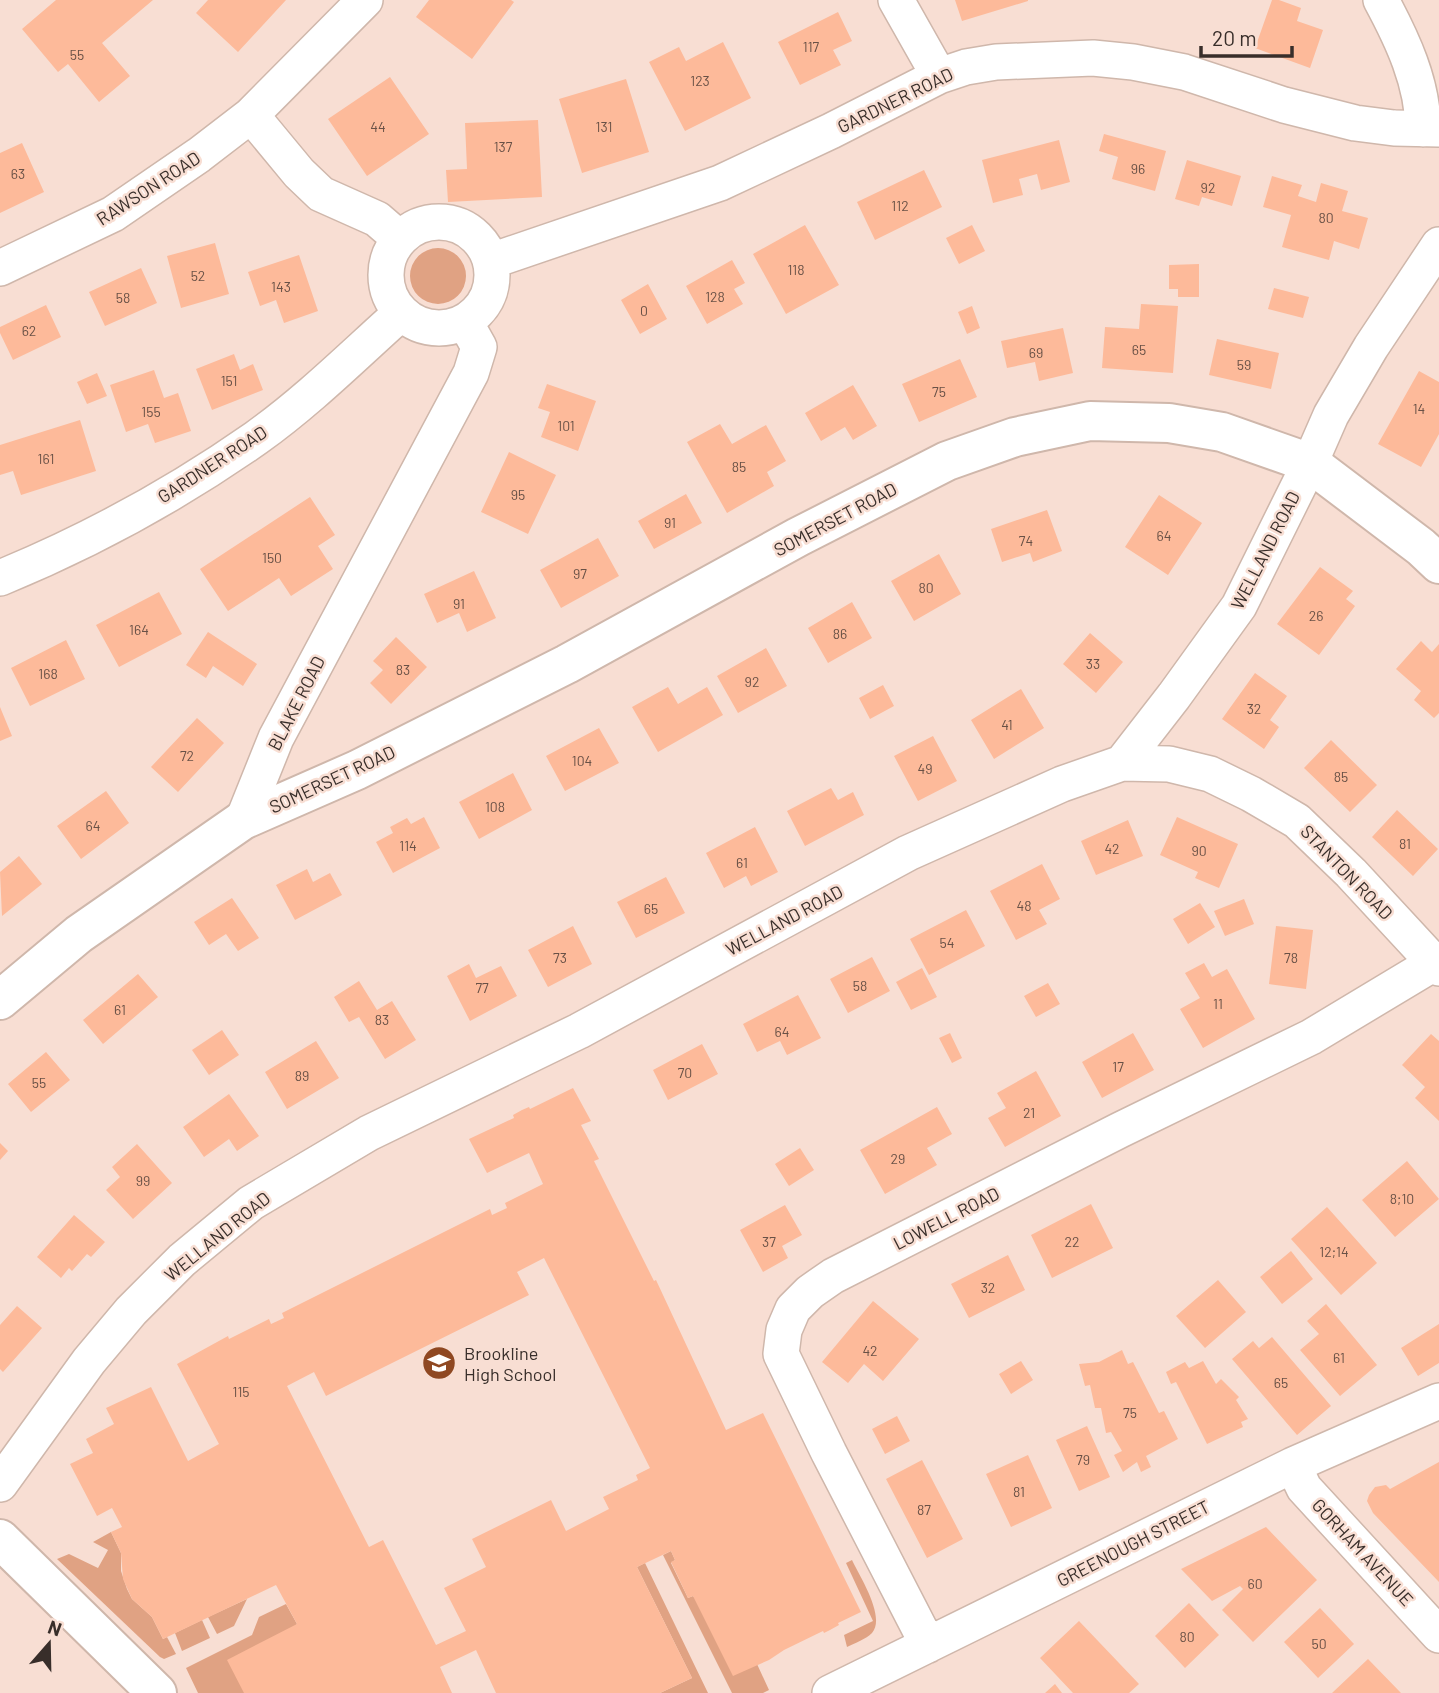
<svg xmlns="http://www.w3.org/2000/svg" width="1439" height="1693" viewBox="0 0 1439 1693" font-family="Barlow,sans-serif">
	<style>
		.green { fill: #e0a283 }
		.building { fill: #fdba9a; fill-rule: evenodd }
		.lines { fill: none; stroke-linecap: round; stroke-linejoin: round }
		.minor-casing { stroke: #cfb7ab; stroke-width: 38 }
		.tertiary-casing { stroke: #cfb7ab; stroke-width: 42 }
		.minor { stroke: #fff; stroke-width: 35 }
		.tertiary { stroke: #fff; stroke-width: 38 }
		.labels { text-anchor: middle; dominant-baseline: central; stroke-width: 5; stroke-linejoin: round; paint-order: stroke }
		.number-label { font-size: 14px; fill: #695146 }
		.street-label { font-size: 18px; fill: #382e2a; stroke: #f8ded3 }
		.poi-label { font-size: 18px; fill: #382e2a; stroke: #f8ded3; text-anchor: start }
	</style>
	<rect width="100%" height="100%" fill="#f8ded3"/>
	<path class="green" d="M410 276a28 28 0 1 1 56 0a28 28 0 1 1-56 0Z
		M111,1532L121,1553V1571L127,1589L132,1599L152,1617L163,1639L167,1637L176,1654L164,1659L160,1657L57,1559L69,1554L98,1568L108,1550L93,1542Z
		M671,1551L675,1560L671,1563L688,1598L693,1596L757,1664L769,1690L763,1693H732L663,1555Z
		M852,1560C860,1577 886,1617 872,1633C866,1639 855,1643 847,1647L844,1635L873,1621L846,1563Z
		M645,1563L708,1693H660L692,1678L637,1567Z
		M247,1599L234,1626L217,1634L208,1617Z
		M286,1604L297,1624L244,1693H198L186,1668L252,1635L259,1617Z
		M202,1620L210,1638L182,1651L175,1633Z"/>
	<path class="building" d="M56,0H153L102,43L130,76L99,102L68,64L58,72L22,29Z
		M208,0H286L238,52L196,13Z
		M429,0H511L514,2L472,59L416,17Z
		M955,0H1028V1L962,21Z
		M1272,0H1279L1301,8L1297,21L1323,30L1310,68L1255,48Z
		M838,12L852,41L833,50L841,65L800,85L778,42Z
		M723,42L751,98L685,131L649,62L679,47L686,61Z
		M390,77L429,134L367,176L328,119Z
		M626,79L649,152L582,173L559,99Z
		M538,120L542,197L448,202L446,170L467,169L465,123Z
		M1104,134L1166,151L1155,191L1112,179L1118,157L1099,151Z
		M1059,140L1070,182L1041,190L1037,174L1019,179L1023,195L993,203L982,160Z
		M22,143L44,192L0,213V153Z
		M1187,160L1241,176L1232,206L1202,197L1199,206L1175,199Z
		M924,170L942,207L875,240L857,202Z
		M1272,176L1302,185L1298,196L1316,202L1321,183L1348,191L1342,211L1368,218L1359,249L1334,241L1329,260L1282,247L1291,215L1263,207Z
		M805,225L839,285L786,314L753,254Z
		M972,225L985,251L959,264L946,238Z
		M215,243L229,294L181,308L167,256Z
		M299,255L318,311L284,323L276,300L260,306L248,272Z
		M732,260L745,283L734,289L743,304L707,324L686,286Z
		M1199,264V297H1178V289H1169V265Z
		M141,268L157,303L105,326L89,292Z
		M648,284L667,319L640,334L621,300Z
		M1274,288L1309,297L1303,318L1268,309Z
		M1141,304L1178,306L1173,373L1102,368L1105,327L1139,329Z
		M46,305L61,337L13,360L0,333V327Z
		M972,306L980,328L967,334L958,312Z
		M1063,328L1073,373L1039,381L1035,362L1007,368L1001,341Z
		M1217,339L1279,353L1271,389L1209,375Z
		M234,354L240,370L253,364L263,390L212,410L196,369Z
		M960,359L977,397L919,422L902,384Z
		M154,370L164,398L178,393L191,431L155,443L148,424L126,432L110,385Z
		M1419,371L1439,382V434L1421,467L1378,444Z
		M97,373L107,396L87,404L77,382Z
		M547,384L596,401L578,451L541,437L550,412L538,408Z
		M853,385L877,426L853,440L845,427L821,441L805,413Z
		M80,420L96,471L21,495L13,471L0,475V445Z
		M720,424L732,444L766,425L786,461L767,472L774,486L727,513L687,442Z
		M509,452L556,475L528,534L481,512Z
		M686,494L702,523L654,549L638,521Z
		M1159,495L1202,523L1168,575L1125,547Z
		M310,497L335,535L318,546L333,569L291,596L279,578L228,611L200,569Z
		M1047,510L1062,551L1033,562L1030,553L1002,562L991,529Z
		M598,538L619,576L561,608L540,570Z
		M939,554L961,594L914,621L891,581Z
		M1320,567L1353,591L1346,599L1355,606L1319,655L1277,624Z
		M474,571L496,618L467,632L459,613L437,623L424,594Z
		M159,592L182,634L119,667L96,625Z
		M852,602L872,638L828,663L808,628Z
		M208,632L257,664L243,686L213,666L206,678L186,665Z
		M1090,633L1123,662L1096,693L1063,664Z
		M396,637L427,667L391,704L370,683L383,670L373,661Z
		M66,640L85,679L30,706L11,668Z
		M1421,641L1432,652L1439,644V713L1434,718L1414,700L1421,691L1396,669Z
		M766,648L787,686L738,713L717,676Z
		M1255,673L1287,696L1270,720L1279,727L1264,749L1222,719Z
		M883,685L894,706L870,719L859,698Z
		M668,687L678,704L707,687L723,715L658,752L632,707Z
		M1021,689L1044,728L994,759L971,720Z
		M0,707L12,736L0,741Z
		M197,718L224,743L178,792L151,767Z
		M599,728L619,763L565,791L546,756Z
		M933,736L957,781L918,801L894,756Z
		M1331,740L1377,785L1350,812L1304,768Z
		M513,773L532,810L479,839L459,802Z
		M831,788L838,800L853,792L864,815L805,846L787,811Z
		M106,791L129,823L81,859L57,826Z
		M1397,810L1438,849L1413,876L1372,837Z
		M424,817L440,848L393,873L376,842L393,833L390,827L407,818L411,824Z
		M1177,817L1238,844L1219,888L1195,878L1198,872L1160,855Z
		M1128,820L1143,856L1096,875L1081,841Z
		M755,827L778,872L751,886L746,876L724,888L706,853Z
		M19,856L42,884L2,916L0,872Z
		M1042,864L1060,899L1039,910L1047,924L1016,940L990,891Z
		M307,869L313,882L330,873L342,895L295,920L276,885Z
		M666,877L685,913L636,938L617,902Z
		M232,898L259,938L238,951L226,934L209,945L194,922Z
		M1244,899L1254,924L1225,936L1214,911Z
		M1200,903L1215,927L1188,944L1173,919Z
		M966,910L985,946L929,975L910,939Z
		M573,926L592,964L548,987L528,950Z
		M1276,926L1313,930L1306,989L1269,984Z
		M872,957L890,991L848,1013L830,979Z
		M1204,963L1212,977L1227,969L1255,1019L1203,1048L1180,1009L1200,998L1185,973Z
		M469,964L476,978L501,966L517,996L470,1021L447,976Z
		M922,968L937,997L911,1010L896,982Z
		M138,974L158,997L103,1044L83,1020Z
		M359,981L377,1010L392,1001L416,1040L385,1059L359,1017L349,1022L334,997Z
		M1048,983L1060,1004L1036,1017L1024,996Z
		M798,995L821,1038L787,1055L780,1041L757,1052L743,1024Z
		M222,1030L239,1055L209,1075L192,1050Z
		M950,1033L962,1058L952,1063L939,1038Z
		M1133,1033L1154,1070L1102,1098L1082,1062Z
		M1431,1034L1439,1041V1121L1415,1098L1425,1087L1402,1065Z
		M316,1041L339,1078L287,1109L265,1072Z
		M702,1044L718,1074L668,1100L653,1070Z
		M46,1052L70,1080L31,1112L8,1084Z
		M1036,1071L1061,1116L1005,1147L988,1118L1006,1108L997,1093Z
		M573,1088L591,1121L581,1125L599,1159L594,1161L654,1281L656,1280L726,1430L763,1413L861,1612L838,1623L839,1625L830,1630L824,1633L823,1631L784,1650L769,1660L733,1676L693,1596L688,1598L671,1562L675,1560L671,1551L637,1567L692,1678L660,1693H496L476,1650L440,1667L452,1693H244L227,1660L297,1624L276,1585L163,1639L152,1617L132,1599L123,1579L121,1553L111,1532L122,1527L112,1508L97,1516L70,1464L93,1453L86,1439L114,1424L106,1408L151,1387L188,1461L219,1444L177,1364L228,1336L229,1339L269,1319L271,1324L284,1318L282,1313L490,1209L492,1215L507,1208L505,1203L543,1184L529,1153L487,1173L469,1139L514,1118L513,1115L522,1110L529,1107L530,1109ZM544,1258L650,1468L636,1475L638,1480L603,1497L609,1509L566,1531L551,1500L472,1539L486,1567L444,1588L466,1631L436,1645L383,1540L369,1547L287,1386L314,1372L326,1396L380,1369L529,1295L517,1272Z
		M229,1094L259,1136L237,1151L229,1139L204,1157L183,1127Z
		M937,1107L952,1134L927,1148L937,1165L885,1194L860,1150Z
		M0,1143L8,1151L0,1160Z
		M137,1144L172,1183L133,1219L106,1190L120,1177L112,1167Z
		M800,1148L814,1170L789,1186L775,1164Z
		M1407,1161L1439,1199L1395,1237L1362,1200Z
		M1091,1204L1113,1248L1052,1278L1031,1235Z
		M785,1205L802,1235L782,1246L788,1258L763,1272L740,1230Z
		M1327,1207L1377,1263L1341,1295L1291,1239Z
		M74,1215L105,1242L91,1257L87,1254L72,1271L69,1268L61,1278L37,1257Z
		M1291,1251L1313,1279L1282,1304L1260,1277Z
		M1008,1255L1025,1290L969,1318L951,1284Z
		M1218,1280L1246,1312L1205,1348L1176,1316Z
		M873,1301L919,1339L883,1381L864,1364L848,1383L822,1362Z
		M1326,1304L1377,1365L1340,1396L1300,1350L1319,1334L1307,1321Z
		M17,1306L42,1328L3,1372L0,1369V1325Z
		M1439,1324V1363L1418,1376L1401,1348Z
		M1272,1337L1331,1406L1297,1435L1232,1359L1253,1341L1259,1348Z
		M1122,1350L1128,1364L1133,1362L1159,1413L1164,1411L1178,1439L1146,1456L1151,1467L1141,1472L1137,1462L1123,1472L1114,1455L1122,1451L1111,1432L1106,1433L1101,1408H1095L1090,1385L1085,1386L1079,1364L1099,1362Z
		M1021,1361L1033,1380L1011,1394L999,1374Z
		M1203,1361L1216,1384L1221,1379L1239,1397L1236,1400L1248,1419L1241,1422L1243,1427L1207,1444L1176,1382L1171,1384L1166,1372L1185,1362L1189,1368Z
		M897,1416L910,1441L885,1454L872,1429Z
		M1087,1426L1110,1477L1079,1491L1056,1440Z
		M1028,1455L1052,1508L1011,1527L986,1474Z
		M922,1460L963,1539L927,1558L886,1479Z
		M1439,1462V1582L1373,1513L1367,1501L1369,1495L1375,1487L1386,1485L1390,1489Z
		M1266,1527L1317,1580L1253,1642L1222,1610L1243,1589L1240,1586L1212,1601L1181,1569Z
		M1189,1603L1219,1635L1185,1668L1155,1636Z
		M1320,1608L1354,1644L1318,1678L1284,1642Z
		M1079,1621L1139,1684L1129,1693H1073L1040,1658Z
		M1368,1659L1401,1693H1332Z
		M1055,1684L1062,1693H1045Z"/>
	<g class="lines">
		<g class="minor-casing">
			<path id="minor" d="M896,0L939,76
				M1381,0C1402,39 1423,83 1423,129
				M251,115L365,0
				M386 275a53 53 0 1 1 106 0a53 53 0 1 1-106 0Z
				M491,261L720,183L831,131L939,76L966,67L996,62L1093,58L1133,62L1184,72L1284,105L1355,123L1394,128L1439,129
				M0,268L113,214L199,155L251,115L299,173L321,194L377,219L399,238
				M0,578C90,541 176,494 256,438C308,401 354,355 401,313
				M1122,763L1169,764L1210,774L1251,794L1297,821L1351,873L1439,968
				M243,820L276,738L471,373L479,347L465,322
				M1293,1465L1304,1488L1439,1635
				M0,1484L89,1361L131,1311L182,1260L251,1203L369,1133L579,1031L908,853L1062,784L1122,763L1174,696L1239,606L1310,463L1331,415L1371,347L1439,245
				M928,1645L829,1453L781,1354L784,1330L793,1309L810,1292L833,1276L1120,1130L1311,1037L1434,963
				M830,1693L1293,1465L1439,1401"/>
		</g>
		<g class="tertiary-casing">
			<path id="tertiary" d="M0,1000L79,934L243,820L357,770L567,664L798,537L947,461L1015,437L1090,421L1169,423L1222,432L1310,463L1421,547L1439,564
				M0,1539L157,1693"/>
		</g>
		<use href="#minor" class="minor"/>
		<use href="#tertiary" class="tertiary"/>
	</g>
	<defs>
		<g id="school-disc" transform="scale(1.75)"><circle r="9.5" fill="#8f4822" stroke="#f8ded3"/><path d="M0-5L7-2L0 1L-7-2ZM-4 1L0 2.5L4 1V4Q0 6-4 4Z" fill="#fff"/></g>
	</defs>
	<g fill-rule="evenodd">
		<use href="#school-disc" x="439" y="1363"/>
	</g>
	<g class="labels">
		<g class="number-label">
			<text x="811" y="46">117</text>
			<text x="77" y="54">55</text>
			<text x="700" y="80">123</text>
			<text x="378" y="126">44</text>
			<text x="604" y="126">131</text>
			<text x="503" y="146">137</text>
			<text x="1138" y="168">96</text>
			<text x="18" y="173">63</text>
			<text x="1208" y="187">92</text>
			<text x="900" y="205">112</text>
			<text x="1326" y="217">80</text>
			<text x="796" y="269">118</text>
			<text x="198" y="275">52</text>
			<text x="281" y="286">143</text>
			<text x="715" y="296">128</text>
			<text x="123" y="297">58</text>
			<text x="644" y="310">0</text>
			<text x="29" y="330">62</text>
			<text x="1139" y="349">65</text>
			<text x="1036" y="352">69</text>
			<text x="1244" y="364">59</text>
			<text x="229" y="380">151</text>
			<text x="939" y="391">75</text>
			<text x="1419" y="408">14</text>
			<text x="151" y="411">155</text>
			<text x="566" y="425">101</text>
			<text x="46" y="458">161</text>
			<text x="739" y="466">85</text>
			<text x="518" y="494">95</text>
			<text x="670" y="522">91</text>
			<text x="1164" y="535">64</text>
			<text x="1026" y="540">74</text>
			<text x="272" y="557">150</text>
			<text x="580" y="573">97</text>
			<text x="926" y="587">80</text>
			<text x="459" y="603">91</text>
			<text x="1316" y="615">26</text>
			<text x="139" y="629">164</text>
			<text x="840" y="633">86</text>
			<text x="1093" y="663">33</text>
			<text x="403" y="669">83</text>
			<text x="48" y="673">168</text>
			<text x="752" y="681">92</text>
			<text x="1254" y="708">32</text>
			<text x="1007" y="724">41</text>
			<text x="187" y="755">72</text>
			<text x="582" y="760">104</text>
			<text x="925" y="768">49</text>
			<text x="1341" y="776">85</text>
			<text x="495" y="806">108</text>
			<text x="93" y="825">64</text>
			<text x="1405" y="843">81</text>
			<text x="408" y="845">114</text>
			<text x="1112" y="848">42</text>
			<text x="1199" y="850">90</text>
			<text x="742" y="862">61</text>
			<text x="1024" y="905">48</text>
			<text x="651" y="908">65</text>
			<text x="947" y="942">54</text>
			<text x="560" y="957">73</text>
			<text x="1291" y="957">78</text>
			<text x="860" y="985">58</text>
			<text x="482" y="987">77</text>
			<text x="1218" y="1003">11</text>
			<text x="120" y="1009">61</text>
			<text x="382" y="1019">83</text>
			<text x="782" y="1031">64</text>
			<text x="1118" y="1066">17</text>
			<text x="685" y="1072">70</text>
			<text x="302" y="1075">89</text>
			<text x="39" y="1082">55</text>
			<text x="1029" y="1112">21</text>
			<text x="898" y="1158">29</text>
			<text x="143" y="1180">99</text>
			<text x="1402" y="1198">8;10</text>
			<text x="769" y="1241">37</text>
			<text x="1072" y="1241">22</text>
			<text x="1334" y="1251">12;14</text>
			<text x="988" y="1287">32</text>
			<text x="870" y="1350">42</text>
			<text x="1339" y="1357">61</text>
			<text x="1281" y="1382">65</text>
			<text x="241" y="1391">115</text>
			<text x="1130" y="1412">75</text>
			<text x="1083" y="1459">79</text>
			<text x="1019" y="1491">81</text>
			<text x="924" y="1509">87</text>
			<text x="1255" y="1583">60</text>
			<text x="1187" y="1636">80</text>
			<text x="1319" y="1643">50</text>
		</g>
		<g class="street-label">
			<text transform="translate(895 100) rotate(-26)">GARDNER ROAD</text>
			<text transform="translate(148 188) rotate(-33)">RAWSON ROAD</text>
			<text transform="translate(212 464) rotate(-33)">GARDNER ROAD</text>
			<text transform="translate(835 519) rotate(-28)">SOMERSET ROAD</text>
			<text transform="translate(1265 550) rotate(-63)">WELLAND ROAD</text>
			<text transform="translate(296 703) rotate(-63)">BLAKE ROAD</text>
			<text transform="translate(332 779) rotate(-25)">SOMERSET ROAD</text>
			<text transform="translate(1347 872) rotate(46)">STANTON ROAD</text>
			<text transform="translate(784 920) rotate(-28)">WELLAND ROAD</text>
			<text transform="translate(946 1218) rotate(-27)">LOWELL ROAD</text>
			<text transform="translate(217 1236) rotate(-39)">WELLAND ROAD</text>
			<text transform="translate(1133 1543) rotate(-27)">GREENOUGH STREET</text>
			<text transform="translate(1363 1552) rotate(47)">GORHAM AVENUE</text>
		</g>
		<g class="poi-label">
			<text x="464" y="1353">Brookline<tspan x="464" dy="21">High School</tspan></text>
		</g>
	</g>
	<g transform="translate(49 1644) rotate(20)" stroke="#f8ded3" stroke-width="5" paint-order="stroke">
	<path d="M0-5L12 26L0 18L-12 26Z" fill="#382e2a"/>
	<text y="-10" font-size="19" font-weight="bold" text-anchor="middle" fill="#382e2a">N</text>
	</g>
	<path d="M1201 46v10h91v-10" fill="none" stroke="#382e2a" stroke-width="3.5"/>
	<text x="1212" y="46" font-size="21" fill="#382e2a" stroke="#f8ded3" stroke-width="5" paint-order="stroke">20 m</text>
</svg>
